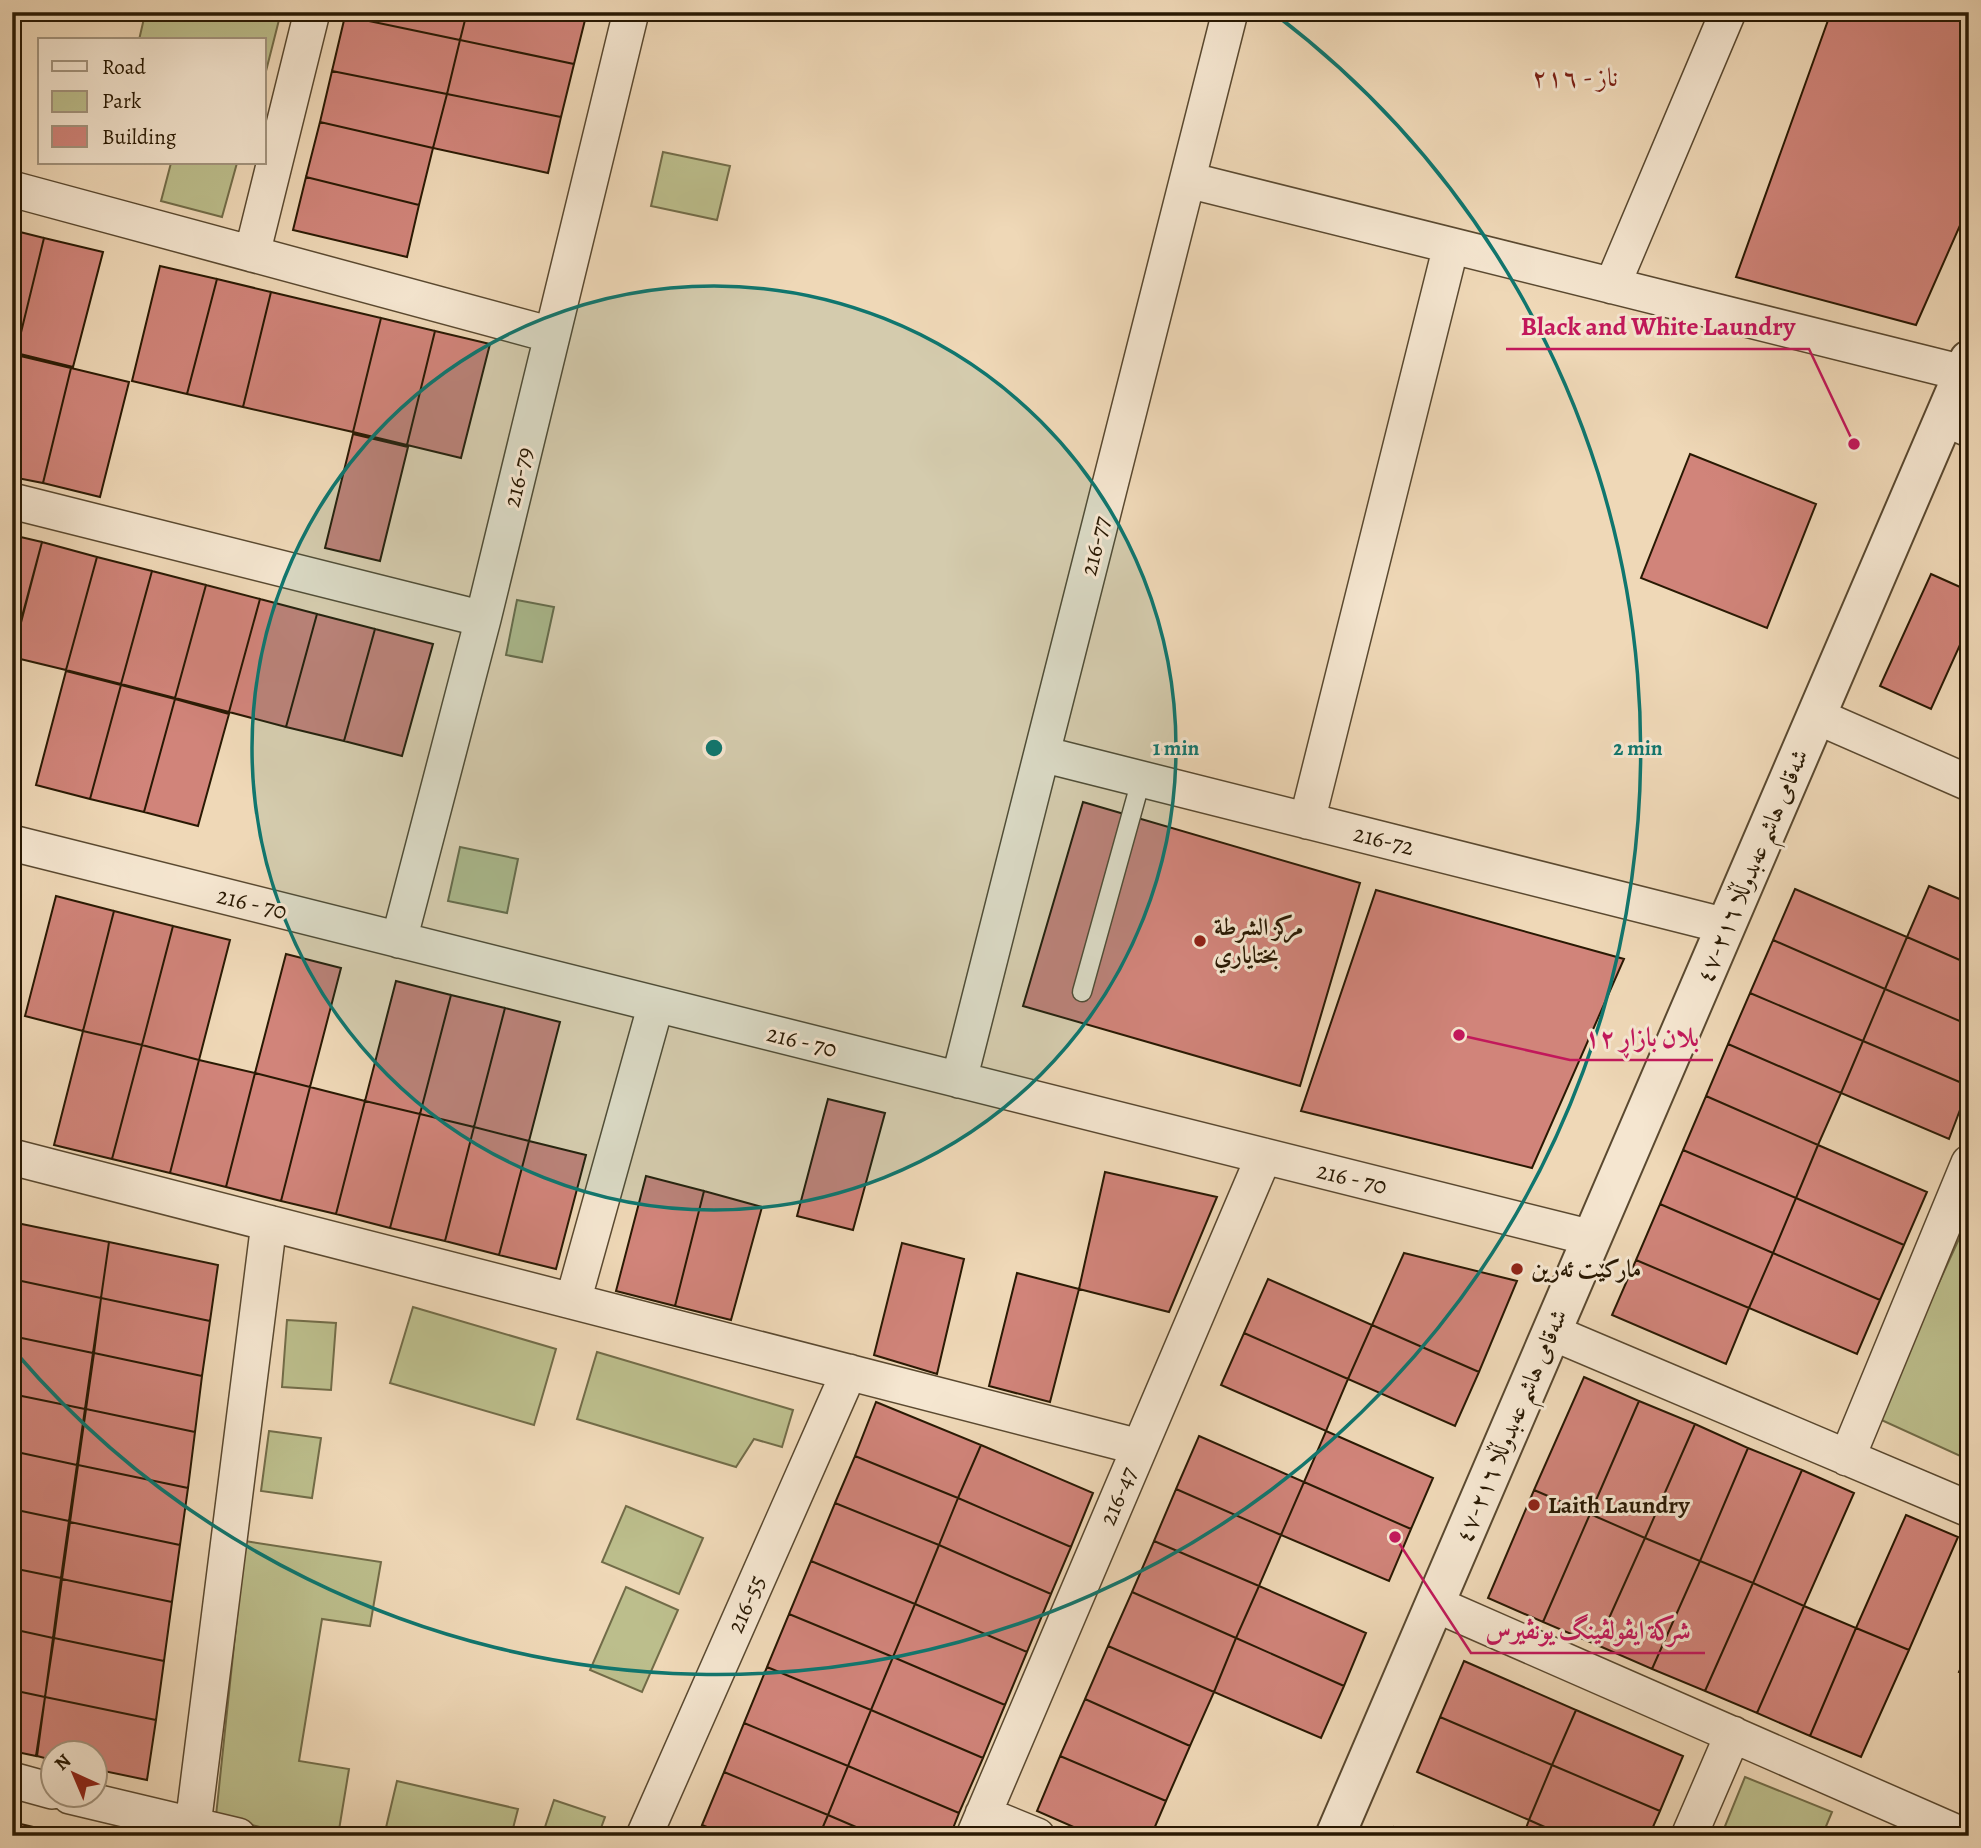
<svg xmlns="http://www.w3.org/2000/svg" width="1981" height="1848" viewBox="0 0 1981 1848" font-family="Alegreya,Amiri,serif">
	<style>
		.green { fill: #bcbe8c; stroke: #726c48; stroke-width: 2 }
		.building { fill: #d1847a; stroke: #291903; stroke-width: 2 }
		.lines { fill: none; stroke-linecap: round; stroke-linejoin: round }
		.service-casing { stroke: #5a4930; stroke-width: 21 }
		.minor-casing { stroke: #5a4930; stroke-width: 38 }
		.tertiary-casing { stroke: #5a4930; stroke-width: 42 }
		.service { stroke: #f5e6d0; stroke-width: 18 }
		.minor { stroke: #f5e6d0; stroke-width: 35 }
		.tertiary { stroke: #f5e6d0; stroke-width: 38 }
		.ring { fill: none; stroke: #0f766e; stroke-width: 3.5 }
		.poi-dot { fill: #8f2418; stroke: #f5e6d0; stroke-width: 2.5 }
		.labels { text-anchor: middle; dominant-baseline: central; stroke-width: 6; stroke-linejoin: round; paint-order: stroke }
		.street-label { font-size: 24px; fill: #291903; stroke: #f5e6d0 }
		.poi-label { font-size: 24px; font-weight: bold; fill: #291903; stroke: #f5e6d0; text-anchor: start }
		.neighbourhood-label { font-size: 26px; fill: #7a1f14; stroke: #f5e6d0 }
		.centre { fill: #0f766e; stroke: #f5e6d0; stroke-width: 3.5 }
		.ring-label { font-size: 21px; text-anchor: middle; font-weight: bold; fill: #0f766e; stroke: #f5e6d0; stroke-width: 6; stroke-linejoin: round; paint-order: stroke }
		.leader { fill: none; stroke: #c2185b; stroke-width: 2.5 }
		.callout-dot { fill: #c2185b; stroke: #f5e6d0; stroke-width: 2.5 }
		.callout-label { font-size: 26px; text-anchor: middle; font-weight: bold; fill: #c2185b; stroke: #f5e6d0; stroke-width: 6; stroke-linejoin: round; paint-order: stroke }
	</style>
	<rect width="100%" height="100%" fill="#efd8b7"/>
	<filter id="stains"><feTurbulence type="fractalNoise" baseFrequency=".00286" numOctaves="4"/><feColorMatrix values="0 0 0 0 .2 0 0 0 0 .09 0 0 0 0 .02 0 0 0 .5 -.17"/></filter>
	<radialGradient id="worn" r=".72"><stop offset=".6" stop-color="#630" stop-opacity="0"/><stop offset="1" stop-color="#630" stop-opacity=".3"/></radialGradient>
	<path class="green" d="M139,12H281L264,79V40H139L145,14Z
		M663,152L730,166L717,220L651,206Z
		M171,163H237L222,217L161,201Z
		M517,600L554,607L542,662L506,655Z
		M460,847L518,859L507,913L448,901Z
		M1969,1217V1460L1877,1418Z
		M413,1307L556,1349L534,1425L390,1383Z
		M287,1320L336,1323L331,1390L282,1387Z
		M597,1352L793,1410L782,1447L754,1439L736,1467L577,1419Z
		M269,1431L321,1438L312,1498L261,1491Z
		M626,1506L703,1538L679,1594L602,1562Z
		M245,1541L381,1562L370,1626L322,1619L299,1761L349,1769L338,1836H296L216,1816Z
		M626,1587L678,1610L642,1692L590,1670Z
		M1745,1777L1832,1812L1822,1836H1721Z
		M397,1781L518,1809L511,1836H384Z
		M554,1800L605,1817L598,1836H542Z"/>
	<path class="building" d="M346,12H467L460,40L345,16Z
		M467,12H587L574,64L460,40Z
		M1831,12H1969V205L1916,325L1736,277Z
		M345,16L460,40L447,94L332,71Z
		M460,40L574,64L561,117L447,94Z
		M332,71L447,94L433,148L320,122Z
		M447,94L561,117L548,173L433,148Z
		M320,122L433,148L419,205L306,177Z
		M306,177L419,205L407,257L293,230Z
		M12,230L44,238L16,353H12Z
		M44,238L103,252L73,367L16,353Z
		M160,266L217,279L187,394L132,381Z
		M217,279L271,292L243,407L187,394Z
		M271,292L381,318L353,432L243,407Z
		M381,318L435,331L407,445L353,432Z
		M435,331L490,344L461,458L407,445Z
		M12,354L71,368L43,483L12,477Z
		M71,368L129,382L100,497L43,483Z
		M353,434L408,447L380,561L325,548Z
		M1690,454L1816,504L1767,628L1641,578Z
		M12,535L42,542L12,654Z
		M42,542L97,557L66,670L12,657Z
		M97,557L152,571L121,684L66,670Z
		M152,571L206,585L175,698L121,684Z
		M1931,574L1969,591V625L1931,709L1880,686Z
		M206,585L260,599L229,712L175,698Z
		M260,599L317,614L286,727L229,712Z
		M317,614L375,629L344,741L286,727Z
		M375,629L433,644L402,756L344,741Z
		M66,671L121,685L90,799L36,785Z
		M121,685L175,699L144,812L90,799Z
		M175,699L229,714L198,826L144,812Z
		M1083,802L1360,883L1300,1086L1023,1006Z
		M1929,886L1969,903V964L1907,937Z
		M1795,889L1907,937L1885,989L1773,940Z
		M1376,890L1624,959L1532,1168L1301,1111Z
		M56,896L114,911L83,1031L25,1016Z
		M114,911L173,926L142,1045L83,1031Z
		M173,926L230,940L199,1060L142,1045Z
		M1907,937L1969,964V1025L1885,989Z
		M1773,940L1885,989L1863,1041L1750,993Z
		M286,954L341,968L310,1087L255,1073Z
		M396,981L451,995L420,1114L365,1101Z
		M1885,989L1969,1025V1086L1863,1041Z
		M1750,993L1863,1041L1841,1093L1728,1044Z
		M451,995L505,1008L474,1127L420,1114Z
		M505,1008L560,1022L529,1141L474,1127Z
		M83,1031L142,1045L112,1159L54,1145Z
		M1863,1041L1969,1086L1949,1139L1841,1093Z
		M1728,1044L1841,1093L1818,1145L1706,1096Z
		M142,1045L199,1060L170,1173L112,1159Z
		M199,1060L255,1073L226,1187L170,1173Z
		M255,1073L310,1087L281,1201L226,1187Z
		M310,1087L365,1101L336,1214L281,1201Z
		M1706,1096L1818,1145L1796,1198L1683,1150Z
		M828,1099L885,1113L853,1230L797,1216Z
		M365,1101L420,1114L390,1228L336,1214Z
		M420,1114L474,1127L445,1241L390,1228Z
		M474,1127L529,1141L499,1255L445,1241Z
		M529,1141L586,1155L556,1269L499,1255Z
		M1818,1145L1927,1192L1904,1245L1796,1198Z
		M1683,1150L1796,1198L1773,1253L1660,1204Z
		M1105,1172L1217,1197L1169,1312L1079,1289Z
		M646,1176L704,1191L675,1306L616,1291Z
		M704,1191L762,1207L731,1320L675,1306Z
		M1796,1198L1904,1245L1880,1300L1773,1253Z
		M1660,1204L1773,1253L1749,1308L1636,1260Z
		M12,1222L109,1242L101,1298L12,1279Z
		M109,1242L218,1265L210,1321L101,1298Z
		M902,1243L964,1259L937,1374L874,1355Z
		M1404,1253L1517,1281L1479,1372L1372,1325Z
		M1773,1253L1880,1300L1857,1354L1749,1308Z
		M1636,1260L1749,1308L1726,1364L1612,1315Z
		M1017,1273L1079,1289L1050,1402L989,1386Z
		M12,1279L101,1298L93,1353L12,1336Z
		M1268,1279L1372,1325L1348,1379L1244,1333Z
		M101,1298L210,1321L202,1376L94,1353Z
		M1372,1325L1479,1372L1455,1426L1348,1379Z
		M1244,1333L1348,1379L1326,1431L1221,1385Z
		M12,1336L93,1353L85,1409L12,1394Z
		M94,1353L202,1376L195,1432L86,1409Z
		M1584,1377L1639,1401L1590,1514L1534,1490Z
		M12,1394L85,1409L77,1465L12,1451Z
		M1639,1401L1695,1424L1645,1538L1590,1514Z
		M876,1402L981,1445L958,1498L855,1456Z
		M86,1409L195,1432L188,1488L78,1465Z
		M1695,1424L1748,1448L1700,1561L1645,1538Z
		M1326,1431L1433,1478L1411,1529L1304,1482Z
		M1199,1436L1304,1482L1281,1535L1176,1489Z
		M981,1445L1093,1493L1071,1547L958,1498Z
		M1748,1448L1802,1470L1753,1583L1700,1561Z
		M12,1451L77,1465L69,1521L12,1509Z
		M855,1456L958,1498L939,1545L835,1503Z
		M78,1465L188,1488L180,1545L70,1522Z
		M1802,1470L1854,1493L1804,1606L1753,1583Z
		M1304,1482L1411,1529L1389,1581L1281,1535Z
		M1176,1489L1281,1535L1259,1586L1154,1541Z
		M1534,1490L1590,1514L1543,1622L1488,1598Z
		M958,1498L1071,1547L1051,1594L939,1545Z
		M835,1503L939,1545L915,1604L811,1561Z
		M12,1509L69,1521L61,1578L12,1568Z
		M1590,1514L1645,1538L1597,1645L1543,1622Z
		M1906,1515L1958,1537L1909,1650L1856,1628Z
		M70,1522L180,1545L172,1602L62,1579Z
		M1645,1538L1700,1561L1652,1669L1597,1645Z
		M1154,1541L1259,1586L1236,1638L1132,1592Z
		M939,1545L1051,1594L1027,1652L915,1604Z
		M811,1561L915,1604L893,1657L789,1614Z
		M1700,1561L1753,1583L1705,1691L1652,1669Z
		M12,1568L61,1578L53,1638L12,1629Z
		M62,1579L172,1602L164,1661L54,1638Z
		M1753,1583L1804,1606L1757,1713L1705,1691Z
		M1259,1586L1366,1633L1344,1686L1236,1638Z
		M1132,1592L1236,1638L1214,1692L1108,1646Z
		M915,1604L1027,1652L1005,1705L893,1657Z
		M1804,1606L1856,1628L1810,1736L1757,1713Z
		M789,1614L893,1657L871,1710L767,1667Z
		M1856,1628L1909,1650L1861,1757L1810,1736Z
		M12,1629L53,1638L45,1697L12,1690Z
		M54,1638L164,1661L156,1720L45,1697Z
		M1236,1638L1344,1686L1321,1738L1214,1692Z
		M1108,1646L1214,1692L1190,1746L1085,1699Z
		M1969,1651V1676L1959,1672Z
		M893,1657L1005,1705L983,1758L871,1710Z
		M1464,1661L1576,1710L1552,1765L1440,1717Z
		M767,1667L871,1710L848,1766L744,1723Z
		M12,1690L45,1697L36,1756L12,1751Z
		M45,1697L156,1720L147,1780L94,1769V1754H52V1760L37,1756Z
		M1085,1699L1190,1746L1166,1801L1060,1756Z
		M871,1710L983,1758L959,1813L848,1766Z
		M1576,1710L1683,1756L1660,1811L1552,1765Z
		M1440,1717L1552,1765L1529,1820L1417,1772Z
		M744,1723L848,1766L828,1815L724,1772Z
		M1060,1756L1166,1801L1151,1836H1094L1037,1811Z
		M1552,1765L1660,1811L1649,1836H1565L1529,1820Z
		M848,1766L959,1813L950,1836H877L828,1815Z
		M724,1772L828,1815L819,1836H729L702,1825Z
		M828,1815L877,1836H819Z
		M1529,1820L1565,1836H1523Z
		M12,1822L42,1829L40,1836H12Z
		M702,1825L729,1836H698Z
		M1394,1827L1413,1836H1390Z
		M42,1829L70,1836H40Z"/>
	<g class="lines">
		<g class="service-casing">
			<path id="service" d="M1082,992L1141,780"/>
		</g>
		<g class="minor-casing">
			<path id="minor" d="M1188,180L1963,373
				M12,189L552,335
				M252,254L312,12
				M1612,286L1728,12
				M1944,418L1969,429
				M12,501L483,619
				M1816,716L1969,783
				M1042,754L1726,926
				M1307,821L1451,246
				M12,843L1592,1238
				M399,940L483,619L631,12
				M959,1080L1230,12
				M12,1157L1139,1447
				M573,1301L656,1004
				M1551,1332L1969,1509
				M1847,1458L1969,1163
				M1435,1604L1964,1836
				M12,1780L52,1791
				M70,1796L238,1836
				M983,1814L1037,1836
				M193,1825L269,1223
				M644,1836L849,1372
				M974,1836L1264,1156
				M1689,1836L1733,1734"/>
		</g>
		<g class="tertiary-casing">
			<path id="tertiary" d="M1335,1836L1969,360"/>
		</g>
		<use href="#service" class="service"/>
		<use href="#minor" class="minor"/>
		<use href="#tertiary" class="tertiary"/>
	</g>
	<circle cx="714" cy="748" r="462" fill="#0f766e" fill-opacity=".12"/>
	<g class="ring">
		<circle cx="714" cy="748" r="462"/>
		<path d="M1276 15A924 924 0 1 1 17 1354"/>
	</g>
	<g class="poi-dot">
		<circle cx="1200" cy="941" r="7"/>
		<circle cx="1517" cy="1269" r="7"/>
		<circle cx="1534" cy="1505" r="7"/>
	</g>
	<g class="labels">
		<g class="street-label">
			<text transform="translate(518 477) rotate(-76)">216-79</text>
			<text transform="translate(1095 546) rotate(-76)">216-77</text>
			<text transform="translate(1384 840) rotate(14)">216-72</text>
			<text transform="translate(1752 866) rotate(-67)">شەقامی هاشم عەبدوڵڵا ٢١٦-٤٧</text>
			<text transform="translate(252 903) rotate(14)">216 - 70</text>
			<text transform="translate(802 1041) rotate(14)">216 - 70</text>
			<text transform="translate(1352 1178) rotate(14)">216 - 70</text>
			<text transform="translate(1511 1426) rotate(-67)">شەقامی هاشم عەبدوڵڵا ٢١٦-٤٧</text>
			<text transform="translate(1118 1496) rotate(-67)">216-47</text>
			<text transform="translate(746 1604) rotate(-66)">216-55</text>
		</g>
		<g class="poi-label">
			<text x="1214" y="927">مركز الشرطة<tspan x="1214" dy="28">بختاياري</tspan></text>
			<text x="1531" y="1269">مارکێت ئەرین</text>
			<text x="1548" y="1505">Laith Laundry</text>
		</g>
		<g class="neighbourhood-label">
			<text x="1575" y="77">ناز - ٢١٦</text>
		</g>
	</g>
	<circle cx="714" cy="748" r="10" class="centre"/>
	<g class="ring-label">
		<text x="1176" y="755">1 min</text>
		<text x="1638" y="755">2 min</text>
	</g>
	<path class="leader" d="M1854 444L1809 349H1506M1459 1035L1570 1060H1713M1395 1537L1471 1653H1705"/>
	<g class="callout-dot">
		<circle cx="1854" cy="444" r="7"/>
		<circle cx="1459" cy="1035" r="7"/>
		<circle cx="1395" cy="1537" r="7"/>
	</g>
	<g class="callout-label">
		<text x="1658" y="335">Black and White Laundry</text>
		<text x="1642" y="1046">بلان بازاڕ ١٢</text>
		<text x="1588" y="1639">شركة ايڤولڤينگ يونڤيرس</text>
	</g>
	<rect width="1981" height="1848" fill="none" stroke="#efd8b7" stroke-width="42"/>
	<rect x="14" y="14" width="1953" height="1820" fill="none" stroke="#291903" stroke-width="3.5"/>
	<rect x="21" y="21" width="1939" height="1806" fill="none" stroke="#291903" stroke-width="2"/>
	<rect x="38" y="38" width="228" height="126" fill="#f5e6d0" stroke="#a3947e" stroke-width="2"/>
	<rect x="52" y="61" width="35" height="10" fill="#f5e6d0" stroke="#a3947e" stroke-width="2"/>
	<text x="102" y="74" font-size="21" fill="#291903">Road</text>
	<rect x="52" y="91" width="35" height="21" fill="#bcbe8c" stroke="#a3947e" stroke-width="2"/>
	<text x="102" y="108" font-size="21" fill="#291903">Park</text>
	<rect x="52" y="126" width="35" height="21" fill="#d1847a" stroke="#a3947e" stroke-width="2"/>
	<text x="102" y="144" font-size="21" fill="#291903">Building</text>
	<g transform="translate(74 1774) rotate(316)"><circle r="33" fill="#f5e6d0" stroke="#a3947e" stroke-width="2"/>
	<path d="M0-5L12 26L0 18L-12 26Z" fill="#8f2418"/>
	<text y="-10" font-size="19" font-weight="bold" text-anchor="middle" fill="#291903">N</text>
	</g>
	<rect width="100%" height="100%" filter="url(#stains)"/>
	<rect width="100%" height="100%" fill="url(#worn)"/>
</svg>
